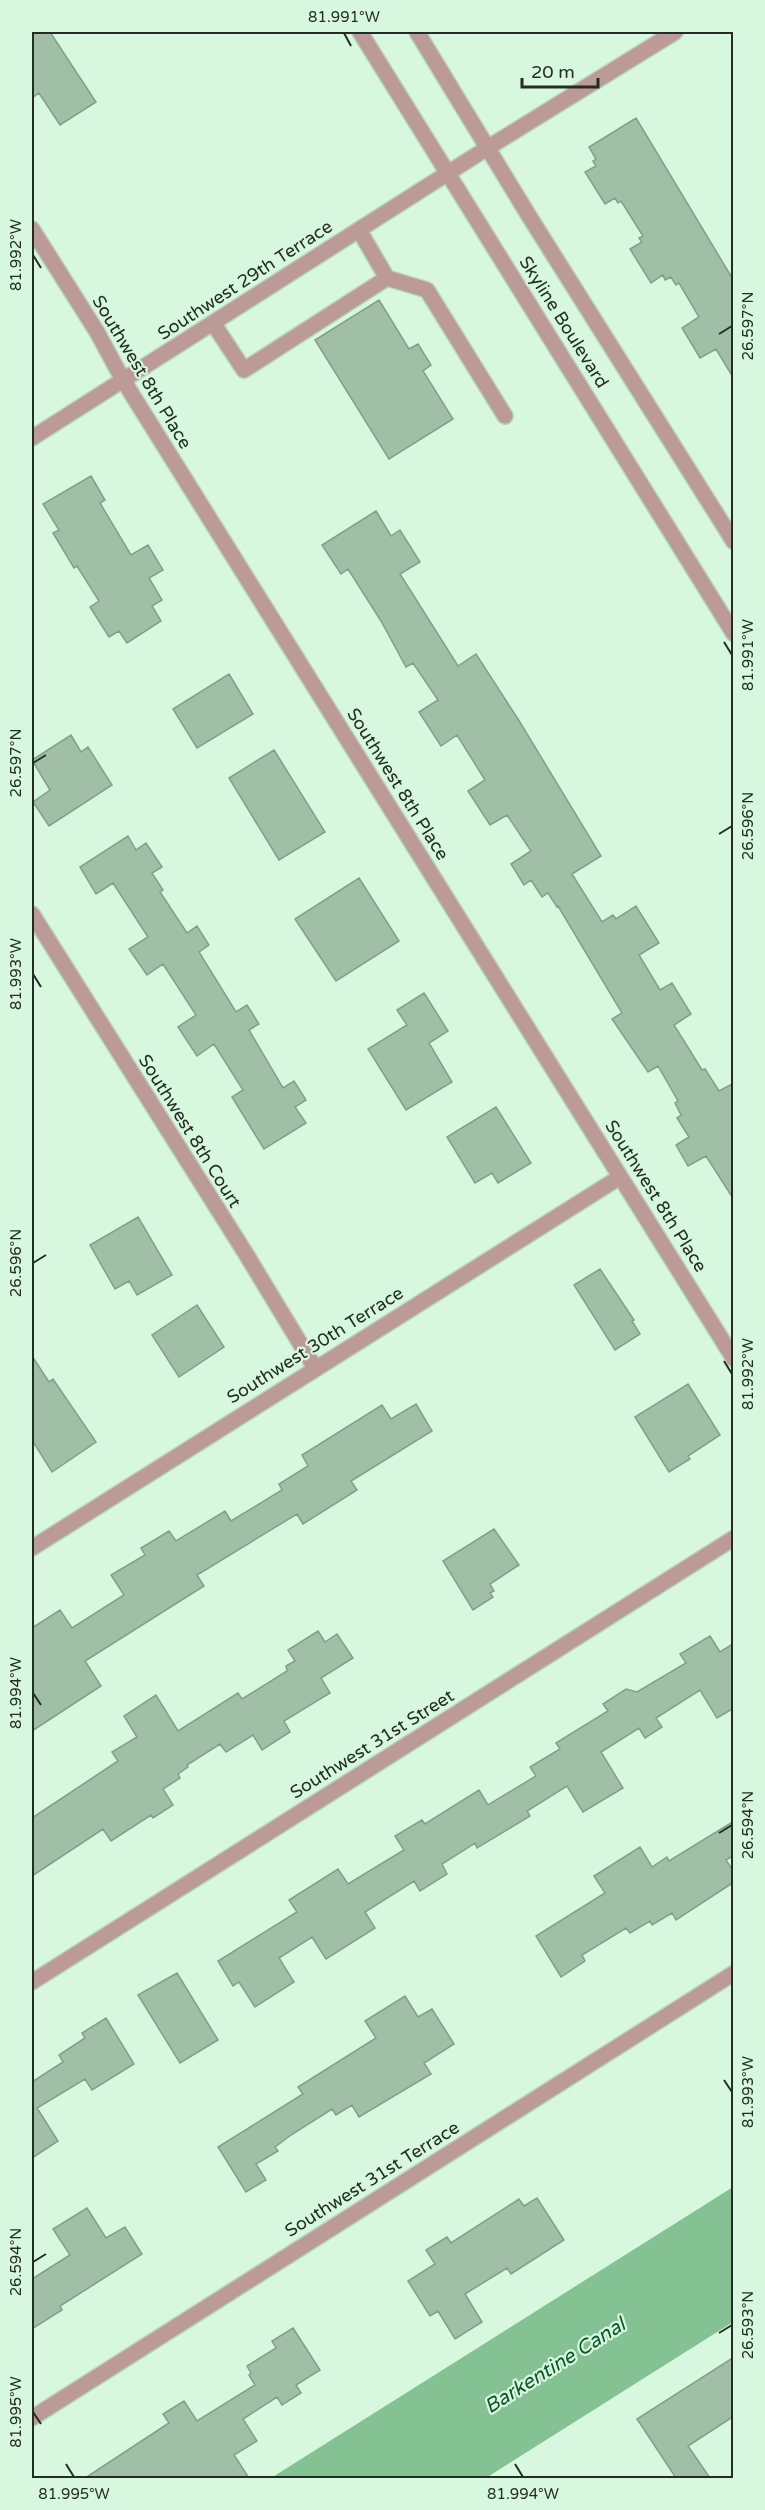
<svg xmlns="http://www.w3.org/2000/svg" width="765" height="2510" viewBox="0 0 765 2510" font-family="'Varela Round',sans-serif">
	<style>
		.water { fill: #84c293 }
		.building { fill: #a1bfa7; stroke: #829f88; stroke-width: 1.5 }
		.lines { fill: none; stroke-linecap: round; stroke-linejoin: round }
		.service-casing { stroke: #b7d3be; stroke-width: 18 }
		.minor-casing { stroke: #b7d3be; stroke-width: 18 }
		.tertiary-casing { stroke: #b7d3be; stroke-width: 18 }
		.service { stroke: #bc9a98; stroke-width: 15 }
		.minor { stroke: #bc9a98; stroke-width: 15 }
		.tertiary { stroke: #bc9a98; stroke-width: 15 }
		.ticks { fill: none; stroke: #222e25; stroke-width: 2 }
		.labels { text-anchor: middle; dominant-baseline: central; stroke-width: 4.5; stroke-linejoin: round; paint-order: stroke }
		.street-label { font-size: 18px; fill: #222e25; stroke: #d8f7df }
		.water-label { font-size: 20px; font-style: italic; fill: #0f562b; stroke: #d8f7df }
		.neatline { fill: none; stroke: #222e25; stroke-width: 2 }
		.ticks-label { font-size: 15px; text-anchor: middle; fill: #222e25 }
	</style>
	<rect width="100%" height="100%" fill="#d8f7df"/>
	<path class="water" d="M733,2187V2322L486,2478H271Z"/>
	<path class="building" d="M32,32H50L96,102L60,125L39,93L32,98Z
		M636,118L734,281V379L716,349L700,358L682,328L699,317L679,283L676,285L671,277L665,280L663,275L651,283L630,249L642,242L639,238L643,236L621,201L618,203L615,198L605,204L585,172L596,166L593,161L596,159L589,147Z
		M379,300L409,349L418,344L431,365L423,371L453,419L389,459L315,340Z
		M91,476L105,500L100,503L131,555L148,545L163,570L149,578L162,600L152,606L161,621L127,643L119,631L109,637L90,607L99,601L77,566L74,568L53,533L59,530L43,504Z
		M376,511L391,536L400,530L420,562L400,574L458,666L476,654L518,719L601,856L572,874L602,922L613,915L616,919L636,906L659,943L639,955L660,990L672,983L691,1014L674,1025L702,1070L705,1069L719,1091L734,1083V1200L706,1156L688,1166L676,1145L689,1137L677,1118L681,1115L675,1103L678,1101L658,1066L648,1072L612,1019L622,1013L558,906L557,907L548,893L542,897L531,880L524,885L511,864L531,851L507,815L490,825L468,791L485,780L457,735L441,746L419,712L438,700L413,663L406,667L381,621L348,569L341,574L322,545Z
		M229,674L253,714L197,748L173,709Z
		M71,735L81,752L88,747L112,785L49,826L33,802L50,790L32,760Z
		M274,750L325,832L279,860L229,778Z
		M128,836L136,850L146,843L162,867L152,873L163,890L160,892L187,933L197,926L209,945L199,952L236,1012L247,1005L259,1024L249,1030L283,1088L294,1081L306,1100L295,1107L306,1123L264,1149L232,1097L243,1090L214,1044L197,1056L178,1027L196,1015L163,964L147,975L129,949L148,937L113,883L96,894L80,867Z
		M359,878L399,941L336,981L295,919Z
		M424,993L448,1031L429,1043L452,1082L406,1110L368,1049L407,1025L397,1010Z
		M496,1107L531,1163L498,1183L492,1173L475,1183L447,1137Z
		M138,1217L172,1275L137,1295L129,1281L115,1289L90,1245Z
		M600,1269L634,1320L632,1321L640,1334L615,1350L574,1285Z
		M197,1305L224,1347L179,1377L152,1335Z
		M32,1356L49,1382L53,1379L96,1442L52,1472L32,1440Z
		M688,1384L720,1435L688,1456L690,1459L669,1472L635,1417Z
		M416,1404L432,1431L351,1481L357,1490L303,1524L297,1514L197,1575L204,1586L85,1661L101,1686L32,1731V1628L60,1610L72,1628L124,1595L111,1575L145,1555L141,1548L169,1531L176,1541L225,1511L231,1521L282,1490L279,1484L308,1466L302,1455L382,1405L391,1419Z
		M494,1529L519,1565L490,1584L494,1591L490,1593L493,1597L473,1610L443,1561Z
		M318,1631L325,1642L337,1634L353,1658L321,1678L330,1693L284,1721L290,1732L262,1750L253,1735L226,1752L220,1744L187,1765L188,1767L178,1774L180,1778L163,1789L173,1805L153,1818L151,1815L111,1841L103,1829L32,1876V1818L118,1761L112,1752L137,1737L124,1716L156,1695L178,1731L238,1693L242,1699L287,1671L286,1666L295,1661L288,1650Z
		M710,1636L720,1652L734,1643V1708L717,1718L700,1690L656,1718L662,1727L645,1738L639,1728L601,1752L623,1788L583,1812L567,1786L527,1811L530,1816L477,1848L475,1843L442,1864L447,1874L420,1891L414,1881L365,1912L375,1928L326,1959L312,1937L279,1958L294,1982L255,2007L239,1982L233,1986L218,1961L297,1912L289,1900L338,1869L348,1884L404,1850L395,1836L422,1820L425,1824L479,1790L488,1805L536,1776L530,1767L560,1749L556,1743L608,1711L603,1704L626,1689L637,1692L686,1663L680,1654Z
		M734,1821V1855L726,1860L734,1872V1882L676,1920L672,1913L652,1925L650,1921L630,1933L626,1928L582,1955L585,1961L561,1977L536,1936L605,1893L594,1876L640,1847L652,1867L667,1857L669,1861Z
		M177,1973L218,2040L180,2063L138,1995Z
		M405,1996L418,2017L432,2009L454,2044L424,2063L431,2074L359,2117L352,2105L336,2115L332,2109L291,2135L275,2147L278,2151L256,2164L266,2180L246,2192L218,2147L303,2094L298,2087L376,2038L365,2021Z
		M106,2018L134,2064L92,2090L85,2079L37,2108L58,2141L32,2158V2082L63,2062L59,2055L85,2038L82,2033Z
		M537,2198L564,2240L511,2274L507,2268L465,2294L482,2322L455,2339L438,2311L430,2316L408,2281L435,2264L426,2250L447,2237L451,2243L519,2199L524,2206Z
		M87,2208L106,2238L125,2227L142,2254L60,2306L62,2310L32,2329V2279L70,2255L53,2229Z
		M293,2328L320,2370L296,2385L301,2393L282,2405L277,2397L243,2419L257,2441L234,2455L249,2478H85L169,2423L163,2414L184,2401L197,2421L255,2385L249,2375L251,2373L247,2366L276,2348L272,2341Z
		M734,2357V2416L688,2446L710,2478H676L637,2419Z"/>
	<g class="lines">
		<g class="service-casing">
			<path id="service" d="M359,230L387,278L427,290L505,416
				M213,323L244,370L387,278"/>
		</g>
		<g class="minor-casing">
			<path id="minor" d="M489,147L675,32
				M32,229L97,332L123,380L734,1359
				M32,438L448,173
				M32,914L246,1254L315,1368
				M32,1548L620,1177
				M32,1982L734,1538
				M32,2418L734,1973"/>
		</g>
		<g class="tertiary-casing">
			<path id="tertiary" d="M360,32L734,634
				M417,32L529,216L734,542
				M448,173L489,147"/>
		</g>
		<use href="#service" class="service"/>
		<use href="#minor" class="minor"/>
		<use href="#tertiary" class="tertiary"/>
	</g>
	<path class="ticks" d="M344,33L351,46M33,255L41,268M719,334L732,326M724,642L732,655M33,763L46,755M719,834L732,826M33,974L41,987M33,1263L46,1255M724,1361L732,1374M33,1693L41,1705M719,1833L732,1825M724,2080L732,2092M33,2262L46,2254M719,2333L732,2325M33,2412L41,2424M66,2464L74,2477M515,2464L523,2477"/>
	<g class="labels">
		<g class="street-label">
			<text transform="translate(245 280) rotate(-33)">Southwest 29th Terrace</text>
			<text transform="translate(564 322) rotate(58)">Skyline Boulevard</text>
			<text transform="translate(142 372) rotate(59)">Southwest 8th Place</text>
			<text transform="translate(398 784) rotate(58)">Southwest 8th Place</text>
			<text transform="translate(190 1131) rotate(58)">Southwest 8th Court</text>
			<text transform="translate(656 1196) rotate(58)">Southwest 8th Place</text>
			<text transform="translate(315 1345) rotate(-32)">Southwest 30th Terrace</text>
			<text transform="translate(372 1744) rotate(-32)">Southwest 31st Street</text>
			<text transform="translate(372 2179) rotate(-32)">Southwest 31st Terrace</text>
		</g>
		<g class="water-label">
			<text transform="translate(555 2366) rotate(-32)">Barkentine Canal</text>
		</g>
	</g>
	<rect width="765" height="2510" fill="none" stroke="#d8f7df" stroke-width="66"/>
	<path d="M522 78v9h76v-9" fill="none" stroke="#222e25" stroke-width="3"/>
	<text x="531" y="78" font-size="18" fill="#222e25" stroke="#d8f7df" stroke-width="4.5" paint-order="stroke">20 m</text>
	<rect x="33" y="33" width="699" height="2444" class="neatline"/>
	<g class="ticks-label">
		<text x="344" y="22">81.991°W</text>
		<text transform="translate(16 255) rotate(-90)" y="5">81.992°W</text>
		<text transform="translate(748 326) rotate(-90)" y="5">26.597°N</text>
		<text transform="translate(748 655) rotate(-90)" y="5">81.991°W</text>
		<text transform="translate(16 763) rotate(-90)" y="5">26.597°N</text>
		<text transform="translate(748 826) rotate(-90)" y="5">26.596°N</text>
		<text transform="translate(16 974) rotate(-90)" y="5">81.993°W</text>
		<text transform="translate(16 1263) rotate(-90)" y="5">26.596°N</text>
		<text transform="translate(748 1374) rotate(-90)" y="5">81.992°W</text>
		<text transform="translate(16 1693) rotate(-90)" y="5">81.994°W</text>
		<text transform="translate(748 1825) rotate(-90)" y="5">26.594°N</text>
		<text transform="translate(748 2092) rotate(-90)" y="5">81.993°W</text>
		<text transform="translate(16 2262) rotate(-90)" y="5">26.594°N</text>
		<text transform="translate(748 2325) rotate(-90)" y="5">26.593°N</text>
		<text transform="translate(16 2412) rotate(-90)" y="5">81.995°W</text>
		<text x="74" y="2499">81.995°W</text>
		<text x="523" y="2499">81.994°W</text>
	</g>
</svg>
